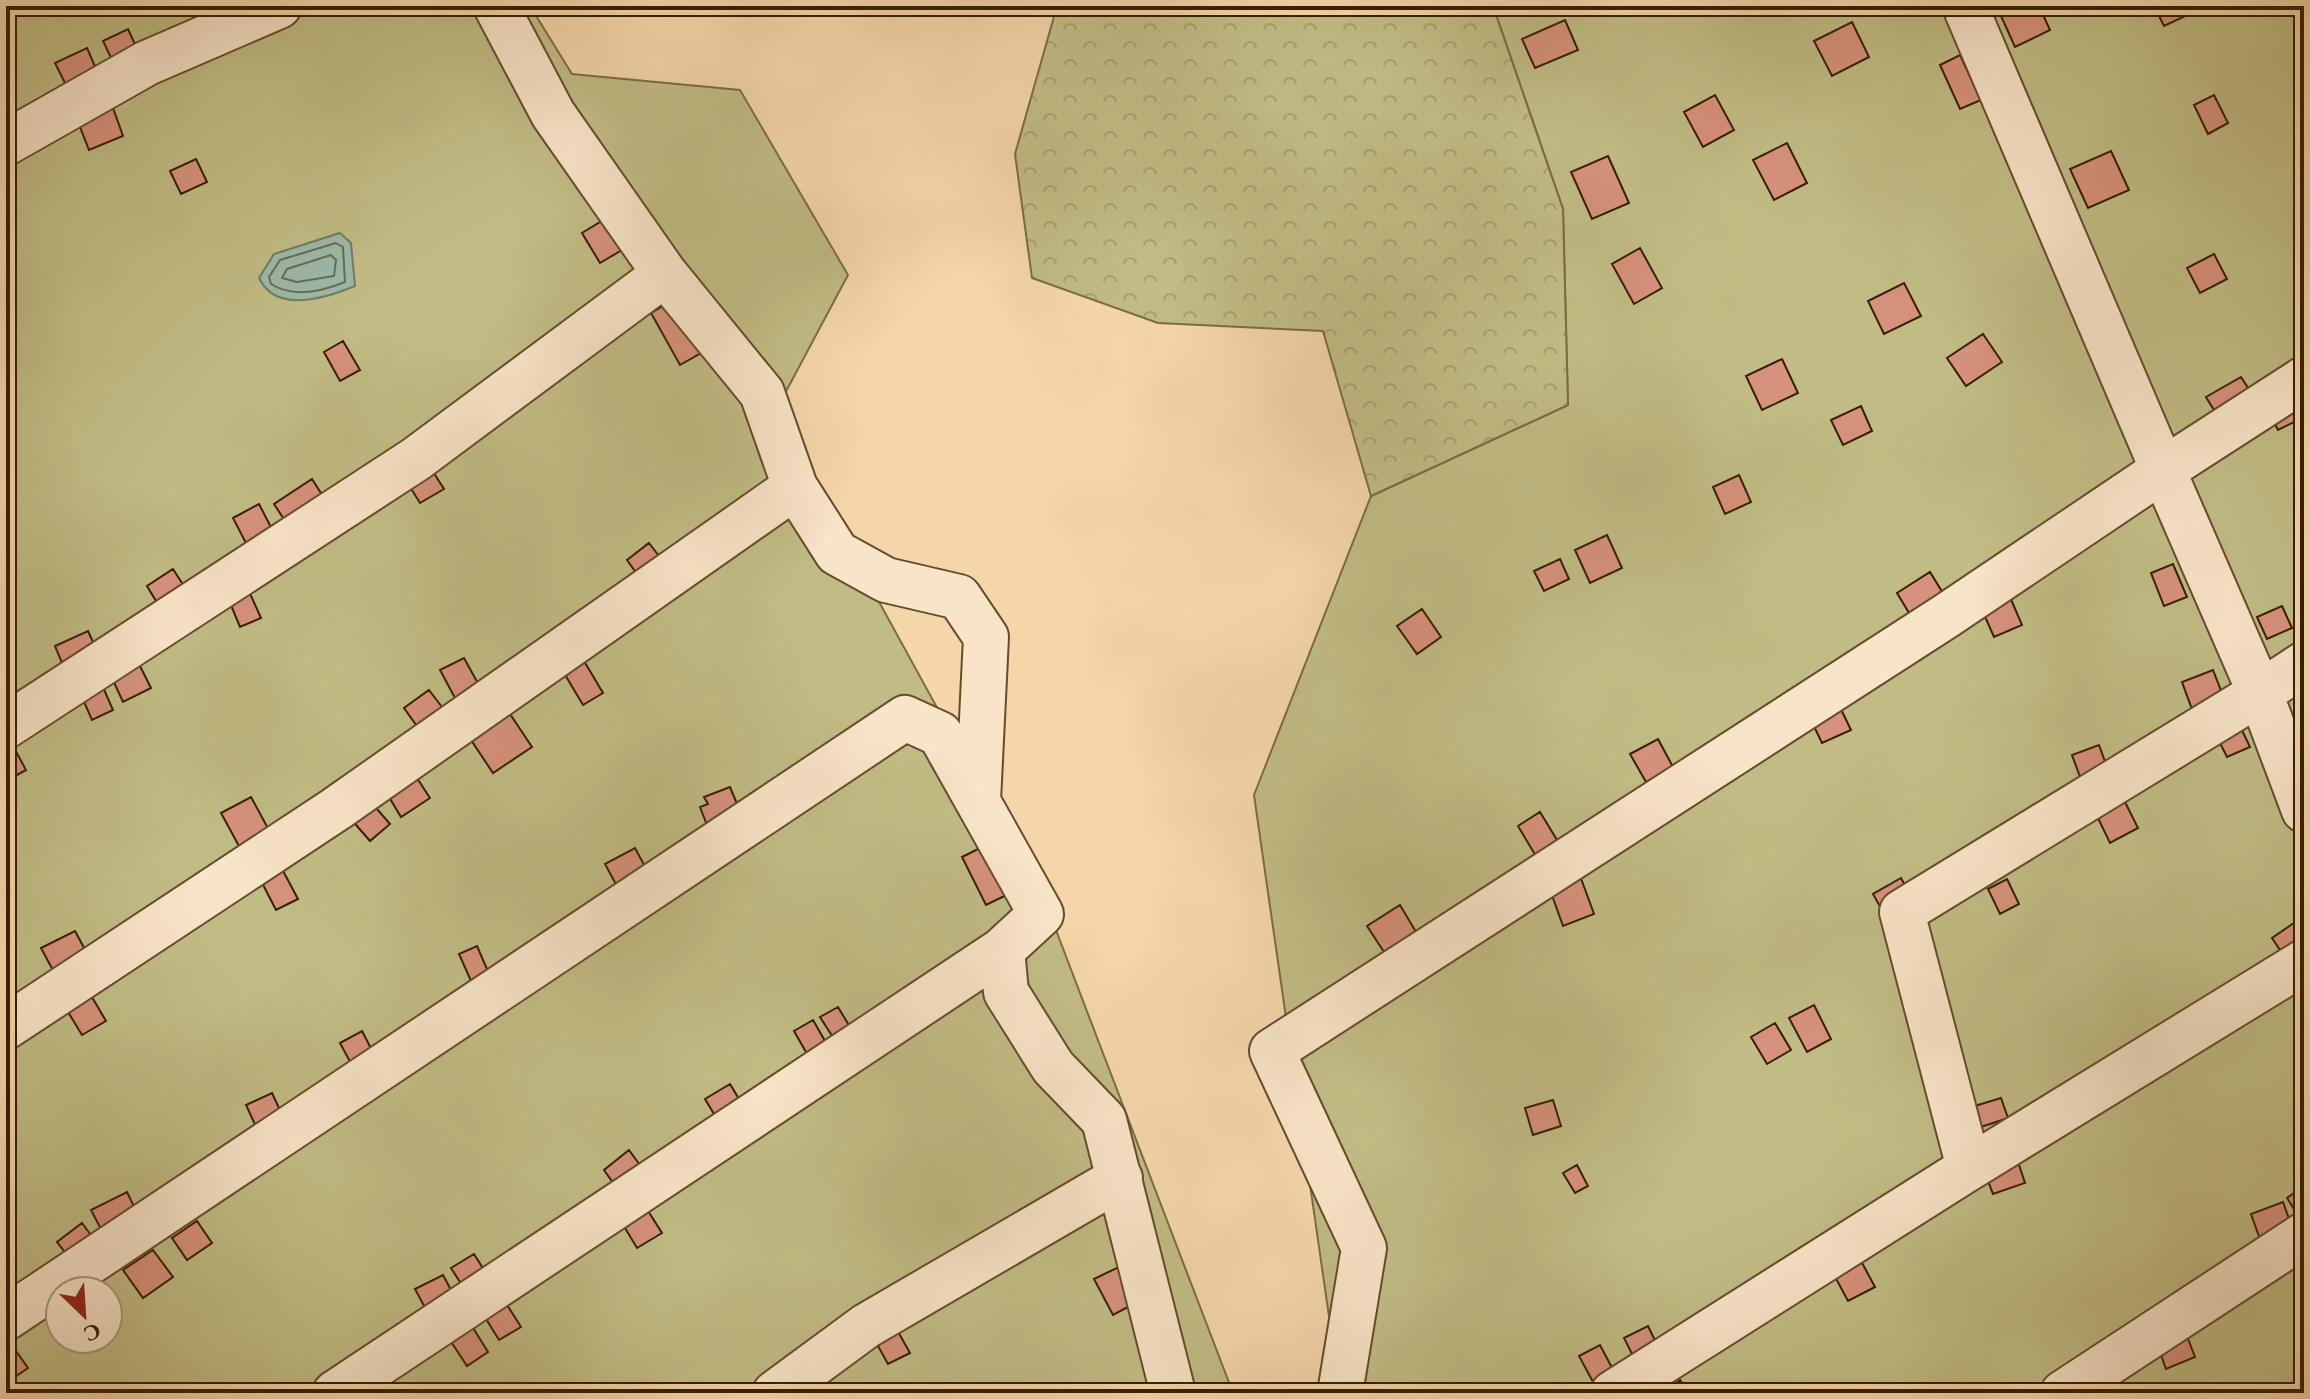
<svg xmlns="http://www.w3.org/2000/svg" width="2310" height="1399" viewBox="0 0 2310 1399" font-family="'EB Garamond',serif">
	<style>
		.green { fill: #c1bc85; stroke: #7c6d42; stroke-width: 2; fill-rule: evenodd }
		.forest { fill: url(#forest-crowns); stroke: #7c6d42; stroke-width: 2 }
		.water { fill: #9cb9a8; stroke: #747b65; stroke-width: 2 }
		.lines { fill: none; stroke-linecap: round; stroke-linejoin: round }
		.shore { stroke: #6a6c54; stroke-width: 2 }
		.building { fill: #d7927d; stroke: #371e00; stroke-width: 2 }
		.minor-casing { stroke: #664c2b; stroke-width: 48 }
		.minor { stroke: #f8e4c8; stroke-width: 44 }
	</style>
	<defs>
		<pattern id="forest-crowns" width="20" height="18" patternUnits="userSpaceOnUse" patternTransform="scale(2)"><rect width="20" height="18" fill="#c1bc85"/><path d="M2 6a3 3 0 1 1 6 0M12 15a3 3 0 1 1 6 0" fill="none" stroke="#a6a171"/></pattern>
	</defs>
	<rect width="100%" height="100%" fill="#f5d6ab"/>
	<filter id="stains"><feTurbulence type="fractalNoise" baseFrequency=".0025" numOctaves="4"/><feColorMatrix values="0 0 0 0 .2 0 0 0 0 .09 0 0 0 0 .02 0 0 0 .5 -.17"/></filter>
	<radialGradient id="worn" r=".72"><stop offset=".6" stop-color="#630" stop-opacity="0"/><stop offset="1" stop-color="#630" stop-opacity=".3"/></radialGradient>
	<path class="green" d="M6,6H530L572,74L740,90L848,275L775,412L1049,912L1233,1393H6ZM60,1291H108V1339H60Z
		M1493,6H2304V1393H1340L1254,795L1371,496L1568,405L1563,209Z"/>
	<path class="forest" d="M1057,6H1493L1563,209L1568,405L1371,496L1323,331L1158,323L1032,278L1015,154Z"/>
	<path class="water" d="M340,233L351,243L355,286C326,298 276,314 259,278L274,254Z"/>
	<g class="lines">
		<path class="shore" d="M336,243L343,247L345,282C323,291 293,298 271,284L269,277L280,260Z
			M331,255L336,260L334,276L297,282L282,278L287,269Z"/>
	</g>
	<path class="building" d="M2022,6H2039L2050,30L2015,47L2001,16Z
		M2154,6H2192L2194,12L2164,26Z
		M1565,20L1578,50L1535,68L1522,39Z
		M1852,22L1869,57L1832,76L1814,41Z
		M128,29L139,53L114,64L103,41Z
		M87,48L97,71L66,85L55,63Z
		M1960,55L1981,100L1960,109L1940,65Z
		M1715,95L1734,130L1703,147L1684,112Z
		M2214,95L2228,123L2208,134L2194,105Z
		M113,108L123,136L89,150L78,122Z
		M1787,143L1807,183L1774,200L1753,160Z
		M2111,151L2129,190L2088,208L2070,169Z
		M1608,156L1629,203L1592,219L1571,172Z
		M196,159L207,182L181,194L170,171Z
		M605,219L622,250L600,263L582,233Z
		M1640,248L1662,288L1634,304L1612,264Z
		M2214,254L2227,279L2200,293L2187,268Z
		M1904,283L1921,316L1884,334L1868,301Z
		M672,301L701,353L680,365L651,313Z
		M1983,334L2002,362L1966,386L1947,358Z
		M343,341L360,370L340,381L324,352Z
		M1782,359L1798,393L1762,410L1746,376Z
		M2241,377L2252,394L2217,415L2206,397Z
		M2294,397L2304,417L2278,430L2268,411Z
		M1861,406L1872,431L1843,445L1831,420Z
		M430,467L444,489L420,503L407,482Z
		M1739,475L1751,502L1725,514L1713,487Z
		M312,479L326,501L287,524L274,504Z
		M259,504L276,537L250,551L233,518Z
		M1607,535L1622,568L1590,583L1575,550Z
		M649,543L668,568L645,585L627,560Z
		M1560,559L1569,579L1544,591L1534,571Z
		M2173,564L2187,597L2164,606L2151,573Z
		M173,569L189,594L162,611L147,586Z
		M1930,572L1946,598L1912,618L1897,593Z
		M248,589L261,618L240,627L228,598Z
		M2010,597L2022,625L1994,637L1982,610Z
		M2282,606L2292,628L2267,639L2257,617Z
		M1422,609L1441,637L1417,654L1397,626Z
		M88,631L98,653L64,668L55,646Z
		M464,658L480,687L456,700L440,670Z
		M584,661L603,693L583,705L564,673Z
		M138,662L151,688L123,702L111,676Z
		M2213,670L2225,701L2193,712L2182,682Z
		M102,685L113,710L92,720L81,695Z
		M429,690L445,711L419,729L404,708Z
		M1837,701L1851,730L1822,743L1808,714Z
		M508,711L532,747L493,773L469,737Z
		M2240,726L2250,747L2227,757L2217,737Z
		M1658,739L1673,767L1646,782L1630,754Z
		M12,744L26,770L6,781V747Z
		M2099,745L2110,775L2083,785L2072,755Z
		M415,775L430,798L401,817L386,792Z
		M730,787L740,811L707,825L700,807L708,804L704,797Z
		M251,797L270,832L240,848L221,813Z
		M370,801L390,824L370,841L350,818Z
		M2125,802L2138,828L2110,843L2097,816Z
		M1540,812L1560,845L1537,858L1518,826Z
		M992,842L1017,890L986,905L962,857Z
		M635,848L649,874L619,890L605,864Z
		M281,867L298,899L276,910L259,877Z
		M1579,873L1594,914L1563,926L1548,884Z
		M1901,878L1911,896L1883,912L1873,894Z
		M2007,879L2019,904L2000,914L1988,889Z
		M1400,905L1416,932L1384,952L1367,926Z
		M2304,916V942L2284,956L2272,938Z
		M75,931L89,957L55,974L41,948Z
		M477,946L493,983L475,990L459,954Z
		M89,992L106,1021L82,1035L65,1007Z
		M1814,1005L1831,1039L1807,1052L1789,1018Z
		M838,1007L853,1032L836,1042L820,1017Z
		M813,1020L829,1048L810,1059L794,1031Z
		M1775,1023L1791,1050L1767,1064L1751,1037Z
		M362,1031L377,1060L355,1071L340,1043Z
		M730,1084L745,1109L720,1124L705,1099Z
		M272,1093L285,1121L259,1133L246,1105Z
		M2001,1098L2008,1118L1975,1129L1968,1108Z
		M1553,1100L1561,1126L1533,1135L1525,1108Z
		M629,1150L642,1168L616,1187L604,1170Z
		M2017,1159L2025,1183L1993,1194L1984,1170Z
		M1577,1165L1588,1186L1575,1193L1563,1173Z
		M2304,1186V1222L2303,1223L2287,1198Z
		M127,1192L140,1219L105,1237L91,1210Z
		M2283,1202L2293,1230L2261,1242L2251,1214Z
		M643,1203L662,1233L637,1248L619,1218Z
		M197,1221L212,1243L187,1260L172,1238Z
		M82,1223L96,1242L72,1261L57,1242Z
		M153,1250L173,1277L143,1298L123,1270Z
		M474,1254L491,1281L469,1296L451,1268Z
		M1860,1259L1875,1287L1848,1301L1833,1273Z
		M1125,1264L1143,1299L1113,1315L1094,1279Z
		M443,1275L459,1305L431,1319L415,1289Z
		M504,1300L521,1327L499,1340L483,1314Z
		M470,1323L488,1352L467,1366L448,1337Z
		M1648,1326L1661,1353L1637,1364L1624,1338Z
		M896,1328L910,1353L888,1364L874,1339Z
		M2185,1331L2195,1357L2166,1369L2156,1341Z
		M9,1341L28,1368L6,1383V1343Z
		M1600,1345L1621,1385L1599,1393L1579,1356Z
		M1680,1380L1690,1393H1664Z"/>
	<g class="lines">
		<g class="minor-casing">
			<path id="minor" d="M496,6L553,114L665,274L762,393L795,487L837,553L886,580L959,597L986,637L978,801
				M6,143L147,63L279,6
				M2304,379L2163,470L2260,693L1902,912L1969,1168L2304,962
				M2304,664L2260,693L2304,810
				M6,726L416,459L665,274
				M6,1027L336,809L795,487
				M6,1318L905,718L940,734L1041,914L1002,950L1006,992L1053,1067L1104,1120L1173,1393
				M335,1393L1002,950
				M775,1393L866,1326L1120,1178
				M1340,1393L1364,1248L1272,1051L1946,616L2163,470L1967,11L1975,6
				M1613,1393L1969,1168
				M2063,1393L2304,1235"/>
		</g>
		<use href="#minor" class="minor"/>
	</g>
	<rect width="2310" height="1399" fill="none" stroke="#f5d6ab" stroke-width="32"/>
	<rect x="8" y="8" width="2294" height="1383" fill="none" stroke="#371e00" stroke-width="4"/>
	<rect x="16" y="16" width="2278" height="1367" fill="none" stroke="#371e00" stroke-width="2"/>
	<g transform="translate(84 1315) rotate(155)"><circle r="38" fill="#f8e4c8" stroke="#ab9578" stroke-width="2"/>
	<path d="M0-6L14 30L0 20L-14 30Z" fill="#8f2418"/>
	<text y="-12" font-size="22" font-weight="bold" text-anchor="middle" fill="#371e00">С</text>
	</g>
	<rect width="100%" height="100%" filter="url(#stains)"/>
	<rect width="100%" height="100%" fill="url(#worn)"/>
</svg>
